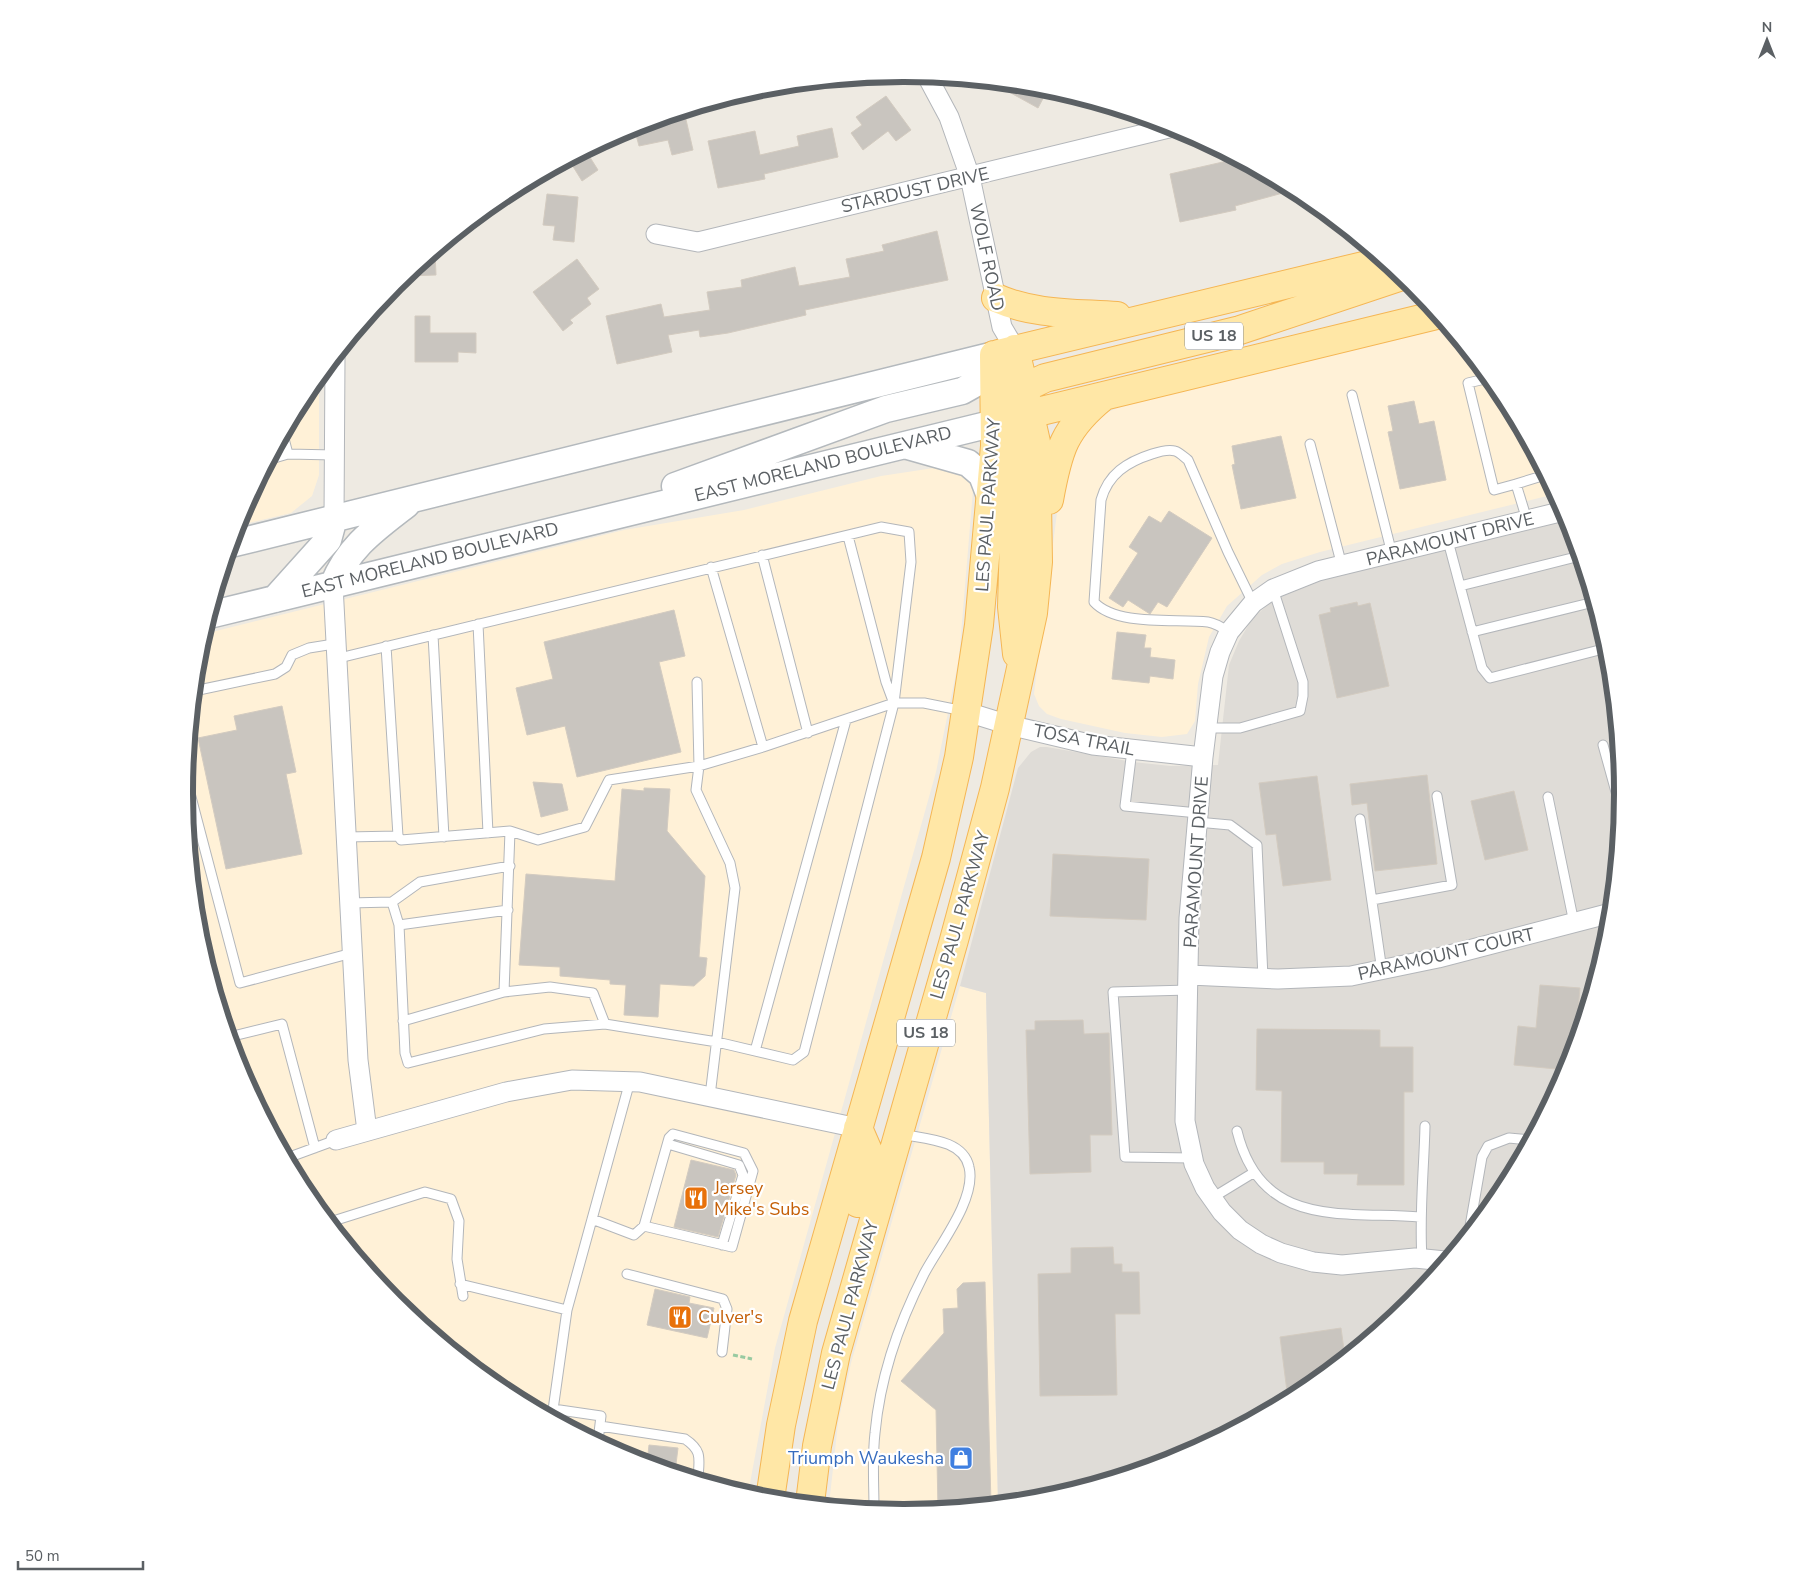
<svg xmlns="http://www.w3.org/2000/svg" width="1807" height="1586" viewBox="0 0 1807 1586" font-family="'Nunito Sans',sans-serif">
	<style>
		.commercial { fill: #fff1d7 }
		.industrial { fill: #dfdcd7 }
		.building { fill: #c9c5bf; stroke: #d3cbc0 }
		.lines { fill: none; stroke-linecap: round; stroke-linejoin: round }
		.lane-casing { stroke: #b3b6ba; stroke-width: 11 }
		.street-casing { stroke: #b3b6ba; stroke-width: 21 }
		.secondary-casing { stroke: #b4b9bd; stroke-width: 29 }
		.primary-casing { stroke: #f5b654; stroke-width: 30 }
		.path { stroke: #98caa1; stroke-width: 3; stroke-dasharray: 5 2.5; stroke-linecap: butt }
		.lane { stroke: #fff; stroke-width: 9 }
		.street { stroke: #fff; stroke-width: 19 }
		.secondary { stroke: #fff; stroke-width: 26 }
		.primary { stroke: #ffe7a6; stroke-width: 28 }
		.labels { text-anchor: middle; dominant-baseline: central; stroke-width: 4.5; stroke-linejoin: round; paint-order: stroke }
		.shield { fill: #fff; stroke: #8c9092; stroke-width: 1 }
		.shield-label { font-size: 16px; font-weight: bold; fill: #5b6064 }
		.street-label { font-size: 18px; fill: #5b6064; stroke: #fff }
		.food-label { font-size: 18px; fill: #c56008; stroke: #fff; text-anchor: start }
		.shop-label { font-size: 18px; fill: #366cbe; stroke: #fff; text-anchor: end }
		.rim { fill: none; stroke: #5b6064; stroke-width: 6 }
	</style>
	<rect width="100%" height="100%" fill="#eeeae2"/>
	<path class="commercial" d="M1447,327L1502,394L1555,494L1320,552L1282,564L1262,575L1227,606L1209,637L1198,684L1195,721L1187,734L1162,737L1125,733L1061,719L1047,714L1039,706L1034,694L1036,677L1059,497L1068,454L1092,423L1108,412L1130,403Z
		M319,376V475L312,496L291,513L236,526L306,393Z
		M947,466L972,480L973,490L959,658L936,772L775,1348L748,1494L628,1457L504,1391L395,1301L305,1192L239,1068L198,933L184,793L198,652L204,634L624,530L744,510L881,476Z
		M960,986L986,993L998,1503L904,1512L829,1505L838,1423L851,1363Z"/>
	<path class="industrial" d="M1569,520L1609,653L1623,793L1609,934L1568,1068L1501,1193L1412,1302L1303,1391L1178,1458L1044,1498L998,1503L986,993L960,986L1018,768L1031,752L1040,747H1047L1133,762L1171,766L1218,765L1229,665L1239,641L1252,619L1271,602L1289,591L1315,582Z"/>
	<path class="building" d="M991,82L1044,88L1048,89L1038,108Z
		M886,96L911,130L896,141L888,131L863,150L851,133L862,125L856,117Z
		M684,111L693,150L672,155L668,140L639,146L634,127Z
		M832,128L838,157L764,174L765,179L718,188L708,141L755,131L760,155L799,146L797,136Z
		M586,151L598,170L582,181L569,160Z
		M1236,159L1294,190L1235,206L1236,210L1180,222L1170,174Z
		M547,194L578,197L574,242L553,240L555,226L543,225Z
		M937,231L948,280L805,310L806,315L728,333L700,337L699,330L668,335L672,352L617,364L606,316L661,304L664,317L710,310L707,292L742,287L741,280L795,267L799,286L850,277L846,259L884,251L882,245Z
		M435,251L436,275L405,276Z
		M577,259L599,289L587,298L591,304L570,320L573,323L563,331L533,292Z
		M415,316H430V333H476V353L458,352V362H415Z
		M1414,401L1419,424L1434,421L1446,480L1400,489L1388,432L1393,431L1388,406Z
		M1281,436L1296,498L1241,509L1232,465L1235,464L1232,446Z
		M1169,511L1212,538L1167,607L1158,602L1150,614L1128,600L1123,607L1109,598L1138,553L1129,547L1149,516L1161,523Z
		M1357,602L1358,606L1370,603L1389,686L1337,698L1319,615L1331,612L1330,608Z
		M674,610L685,656L659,662L681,752L577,777L565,726L527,735L516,688L553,679L544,642Z
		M1117,632L1146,635L1144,648H1151L1150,657L1175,660L1173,679L1150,676L1149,683L1112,679Z
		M282,706L296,772L286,774L302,854L226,869L198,738L237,730L234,716Z
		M1427,775L1437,864L1375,871L1367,803L1352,805L1350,784Z
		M1317,776L1331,880L1283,886L1276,834L1266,835L1259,783Z
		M533,782L562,784L568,810L541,817Z
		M644,788L670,789L667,831L705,876L699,957L707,958L705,976L694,986L660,984L658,1017L624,1015L626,985L610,984V980L560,976V967L519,965L526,874L615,881L622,789L644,791Z
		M1514,791L1528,850L1485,860L1471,801Z
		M1053,854L1149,859L1146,920L1050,916Z
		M1540,985L1580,988L1575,1046L1567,1070L1514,1065L1518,1026L1536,1028Z
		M1083,1020L1084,1034L1109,1033L1112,1135H1090L1091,1172L1030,1174L1026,1030H1035V1021Z
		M1257,1029L1380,1030V1047H1413V1092H1404V1185H1357L1358,1174H1324V1162H1281L1282,1091L1256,1090Z
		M691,1160L734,1170L736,1175L718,1237L674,1227Z
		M1113,1247L1114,1264H1122V1272H1139L1140,1314H1115L1117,1395L1040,1396L1038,1274L1071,1273V1248Z
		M985,1282L991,1504L938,1509L936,1410L901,1381L944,1333L943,1309L958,1308L957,1289L963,1283Z
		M655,1289L690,1297L689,1303L714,1308L707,1338L647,1325Z
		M1341,1328L1345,1357L1303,1391L1288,1399L1280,1337Z
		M649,1445L678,1448L675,1472L647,1463Z"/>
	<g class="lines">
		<g class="lane-casing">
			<path id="lane" d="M1489,378L1468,383L1494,490L1516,484L1527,520
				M1352,395L1392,554
				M1310,444L1342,566
				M288,454L334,455
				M271,459L288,454L283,435
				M1516,484L1542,476L1540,465
				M848,536L886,682L893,701
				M1448,541L1460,586
				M762,555L808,733
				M1580,556L1460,586L1482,668L1490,678L1607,648
				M711,567L763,747
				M478,624L488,833
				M1229,632C1223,628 1215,623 1208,622C1177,618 1117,627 1094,602L1101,500C1108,474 1127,462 1152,454C1158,452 1168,449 1175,451C1179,452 1184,457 1188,460L1228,552L1253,603
				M1472,632L1594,602
				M433,635L444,837
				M386,646L398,836L401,840L510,831L538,840L585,827L609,780L699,766L697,682
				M335,659L881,527L909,532L911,562L894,703L804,1052L793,1060L717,1042L605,1024L544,1029L408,1063L405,1053L399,925L392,902L349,903
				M194,691L275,674L286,667L292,655L309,648L334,644
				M1207,728H1240L1300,711L1303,696V682L1273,589
				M1603,745L1621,810
				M1132,750L1125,806L1198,813
				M186,778L240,983L352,953
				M1548,797L1574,923
				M1360,819L1382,971
				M1197,822L1230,825L1257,845L1263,978
				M510,831L504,992L550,987L593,993L605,1024
				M346,837L398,836
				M1372,900L1452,885L1437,796
				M392,902L420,882L510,866
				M399,925L508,910
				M1189,990L1113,992L1125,1157L1192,1158
				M403,1021L504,992
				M229,1037L282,1024L315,1148
				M755,1051L846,720
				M710,1096L735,888L730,863L696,790L699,766L763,747L894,703H924L964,711
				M1237,1131C1261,1229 1342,1211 1420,1217
				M668,1144L739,1165L743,1175L722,1245
				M287,1158L336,1140
				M1212,1198L1253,1173
				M592,1219L634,1235L644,1226L669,1138L673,1134L744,1153L753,1171L732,1247L644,1226
				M330,1222L425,1192L451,1199L459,1221L457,1259L463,1296
				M1469,1232L1482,1157L1488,1146L1509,1138L1530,1140
				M1422,1258C1419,1214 1424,1170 1425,1126
				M627,1274L723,1299L727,1309L722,1352
				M460,1284L567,1310L630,1081
				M553,1409L601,1416L598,1441
				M552,1417L567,1310
				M600,1426L685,1439C703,1451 699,1459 698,1479
				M874,1509C874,1484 872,1458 875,1433C880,1378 899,1323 924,1274C938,1247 977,1199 969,1167C963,1139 924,1139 901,1134"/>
		</g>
		<g class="street-casing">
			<path id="street" d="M927,76L949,117L970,177L1002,327L1015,349
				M656,234L698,242L1173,127
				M334,518L335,358
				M333,585L358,1060L367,1131
				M967,712L1009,725L1093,745L1203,757
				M1189,975L1278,979L1351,976L1438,958L1611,913
				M336,1140L506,1092L572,1080L640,1082L858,1128
				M1445,1261L1415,1258L1342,1265L1313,1262L1281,1253L1261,1244L1240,1230L1222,1212L1205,1188L1194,1164L1185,1121L1189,918L1203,757L1213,676L1220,652L1229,632L1253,603L1273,589L1318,571L1564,511"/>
		</g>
		<g class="secondary-casing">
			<path id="secondary" d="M908,446L968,463L982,475L990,496
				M675,486L886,409L962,391L994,373L1007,360
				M231,544L994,355
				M333,585C349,546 375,529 407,504
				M275,599L328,540L334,518
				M209,615L995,423"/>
		</g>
		<g class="primary-casing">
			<path id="primary" d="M996,298C1034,315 1076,313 1117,316
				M998,354L1384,261
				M1011,399L1024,388L1045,378L1240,330L1402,276
				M1013,418L1437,315
				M1017,433L1012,607L1017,654
				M1049,500C1058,450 1064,428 1104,396
				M858,1128L868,1151V1166L858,1203
				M770,1499L781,1425L803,1321L936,858L959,757L979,625L995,446L994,355
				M810,1503L817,1446L836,1353L954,940L995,788L1033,613L1038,562L1036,442L1015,349"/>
		</g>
		<path class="path" d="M733,1355L752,1359"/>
		<use href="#lane" class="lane"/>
		<use href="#street" class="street"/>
		<use href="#secondary" class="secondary"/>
		<use href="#primary" class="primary"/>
	</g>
	<defs>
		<g id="restaurant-square" transform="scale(1.25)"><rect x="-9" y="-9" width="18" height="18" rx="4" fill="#e8710a" stroke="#fff"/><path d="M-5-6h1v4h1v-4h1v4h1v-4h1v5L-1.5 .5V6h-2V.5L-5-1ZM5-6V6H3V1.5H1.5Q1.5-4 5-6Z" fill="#fff"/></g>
		<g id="shop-square" transform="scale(1.25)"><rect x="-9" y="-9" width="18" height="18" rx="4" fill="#3f7fe0" stroke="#fff"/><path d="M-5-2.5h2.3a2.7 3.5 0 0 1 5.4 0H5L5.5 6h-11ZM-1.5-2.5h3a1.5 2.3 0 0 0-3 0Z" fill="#fff"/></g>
	</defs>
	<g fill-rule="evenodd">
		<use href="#restaurant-square" x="696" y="1198"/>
		<use href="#restaurant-square" x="680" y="1317"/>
		<use href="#shop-square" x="961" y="1458"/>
	</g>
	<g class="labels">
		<g class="shield">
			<rect x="1185" y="322.5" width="58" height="27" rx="4"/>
			<rect x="897" y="1019.5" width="58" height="27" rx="4"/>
		</g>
		<g class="shield-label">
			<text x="1214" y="336">US 18</text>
			<text x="926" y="1033">US 18</text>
		</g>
		<g class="street-label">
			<text transform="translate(915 190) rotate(-13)">STARDUST DRIVE</text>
			<text transform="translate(987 257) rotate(78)">WOLF ROAD</text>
			<text transform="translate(823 464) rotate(-14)">EAST MORELAND BOULEVARD</text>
			<text transform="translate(988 505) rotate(-86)">LES PAUL PARKWAY</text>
			<text transform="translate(1450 539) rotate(-14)">PARAMOUNT DRIVE</text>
			<text transform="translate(430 560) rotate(-14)">EAST MORELAND BOULEVARD</text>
			<text transform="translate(1084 740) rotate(11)">TOSA TRAIL</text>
			<text transform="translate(1196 862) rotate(-86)">PARAMOUNT DRIVE</text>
			<text transform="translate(960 915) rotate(-74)">LES PAUL PARKWAY</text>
			<text transform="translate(1446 954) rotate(-13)">PARAMOUNT COURT</text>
			<text transform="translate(850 1305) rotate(-75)">LES PAUL PARKWAY</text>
		</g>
		<g class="food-label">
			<text x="714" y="1188">Jersey<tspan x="714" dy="21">Mike's Subs</tspan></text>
			<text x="698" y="1317">Culver's</text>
		</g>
		<g class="shop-label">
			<text x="944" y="1458">Triumph Waukesha</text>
		</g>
	</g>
	<path d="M0 0H1807V1586H0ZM903 82H904A710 710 0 0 1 1614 792V794A710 710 0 0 1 904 1504H903A710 710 0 0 1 193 794V792A710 710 0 0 1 903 82Z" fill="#fff" fill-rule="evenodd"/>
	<path class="rim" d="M903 82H904A710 710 0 0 1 1614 792V794A710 710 0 0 1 904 1504H903A710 710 0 0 1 193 794V792A710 710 0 0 1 903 82Z"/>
	<g transform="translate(1767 40)" stroke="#ffffff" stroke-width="4" paint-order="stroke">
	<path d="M0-4L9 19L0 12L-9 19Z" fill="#5b6064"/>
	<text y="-8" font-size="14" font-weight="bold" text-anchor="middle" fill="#5b6064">N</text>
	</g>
	<path d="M18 1561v8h125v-8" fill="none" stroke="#5b6064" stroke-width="2.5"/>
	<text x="25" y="1561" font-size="15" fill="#5b6064" stroke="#ffffff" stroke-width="4" paint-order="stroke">50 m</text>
</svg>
